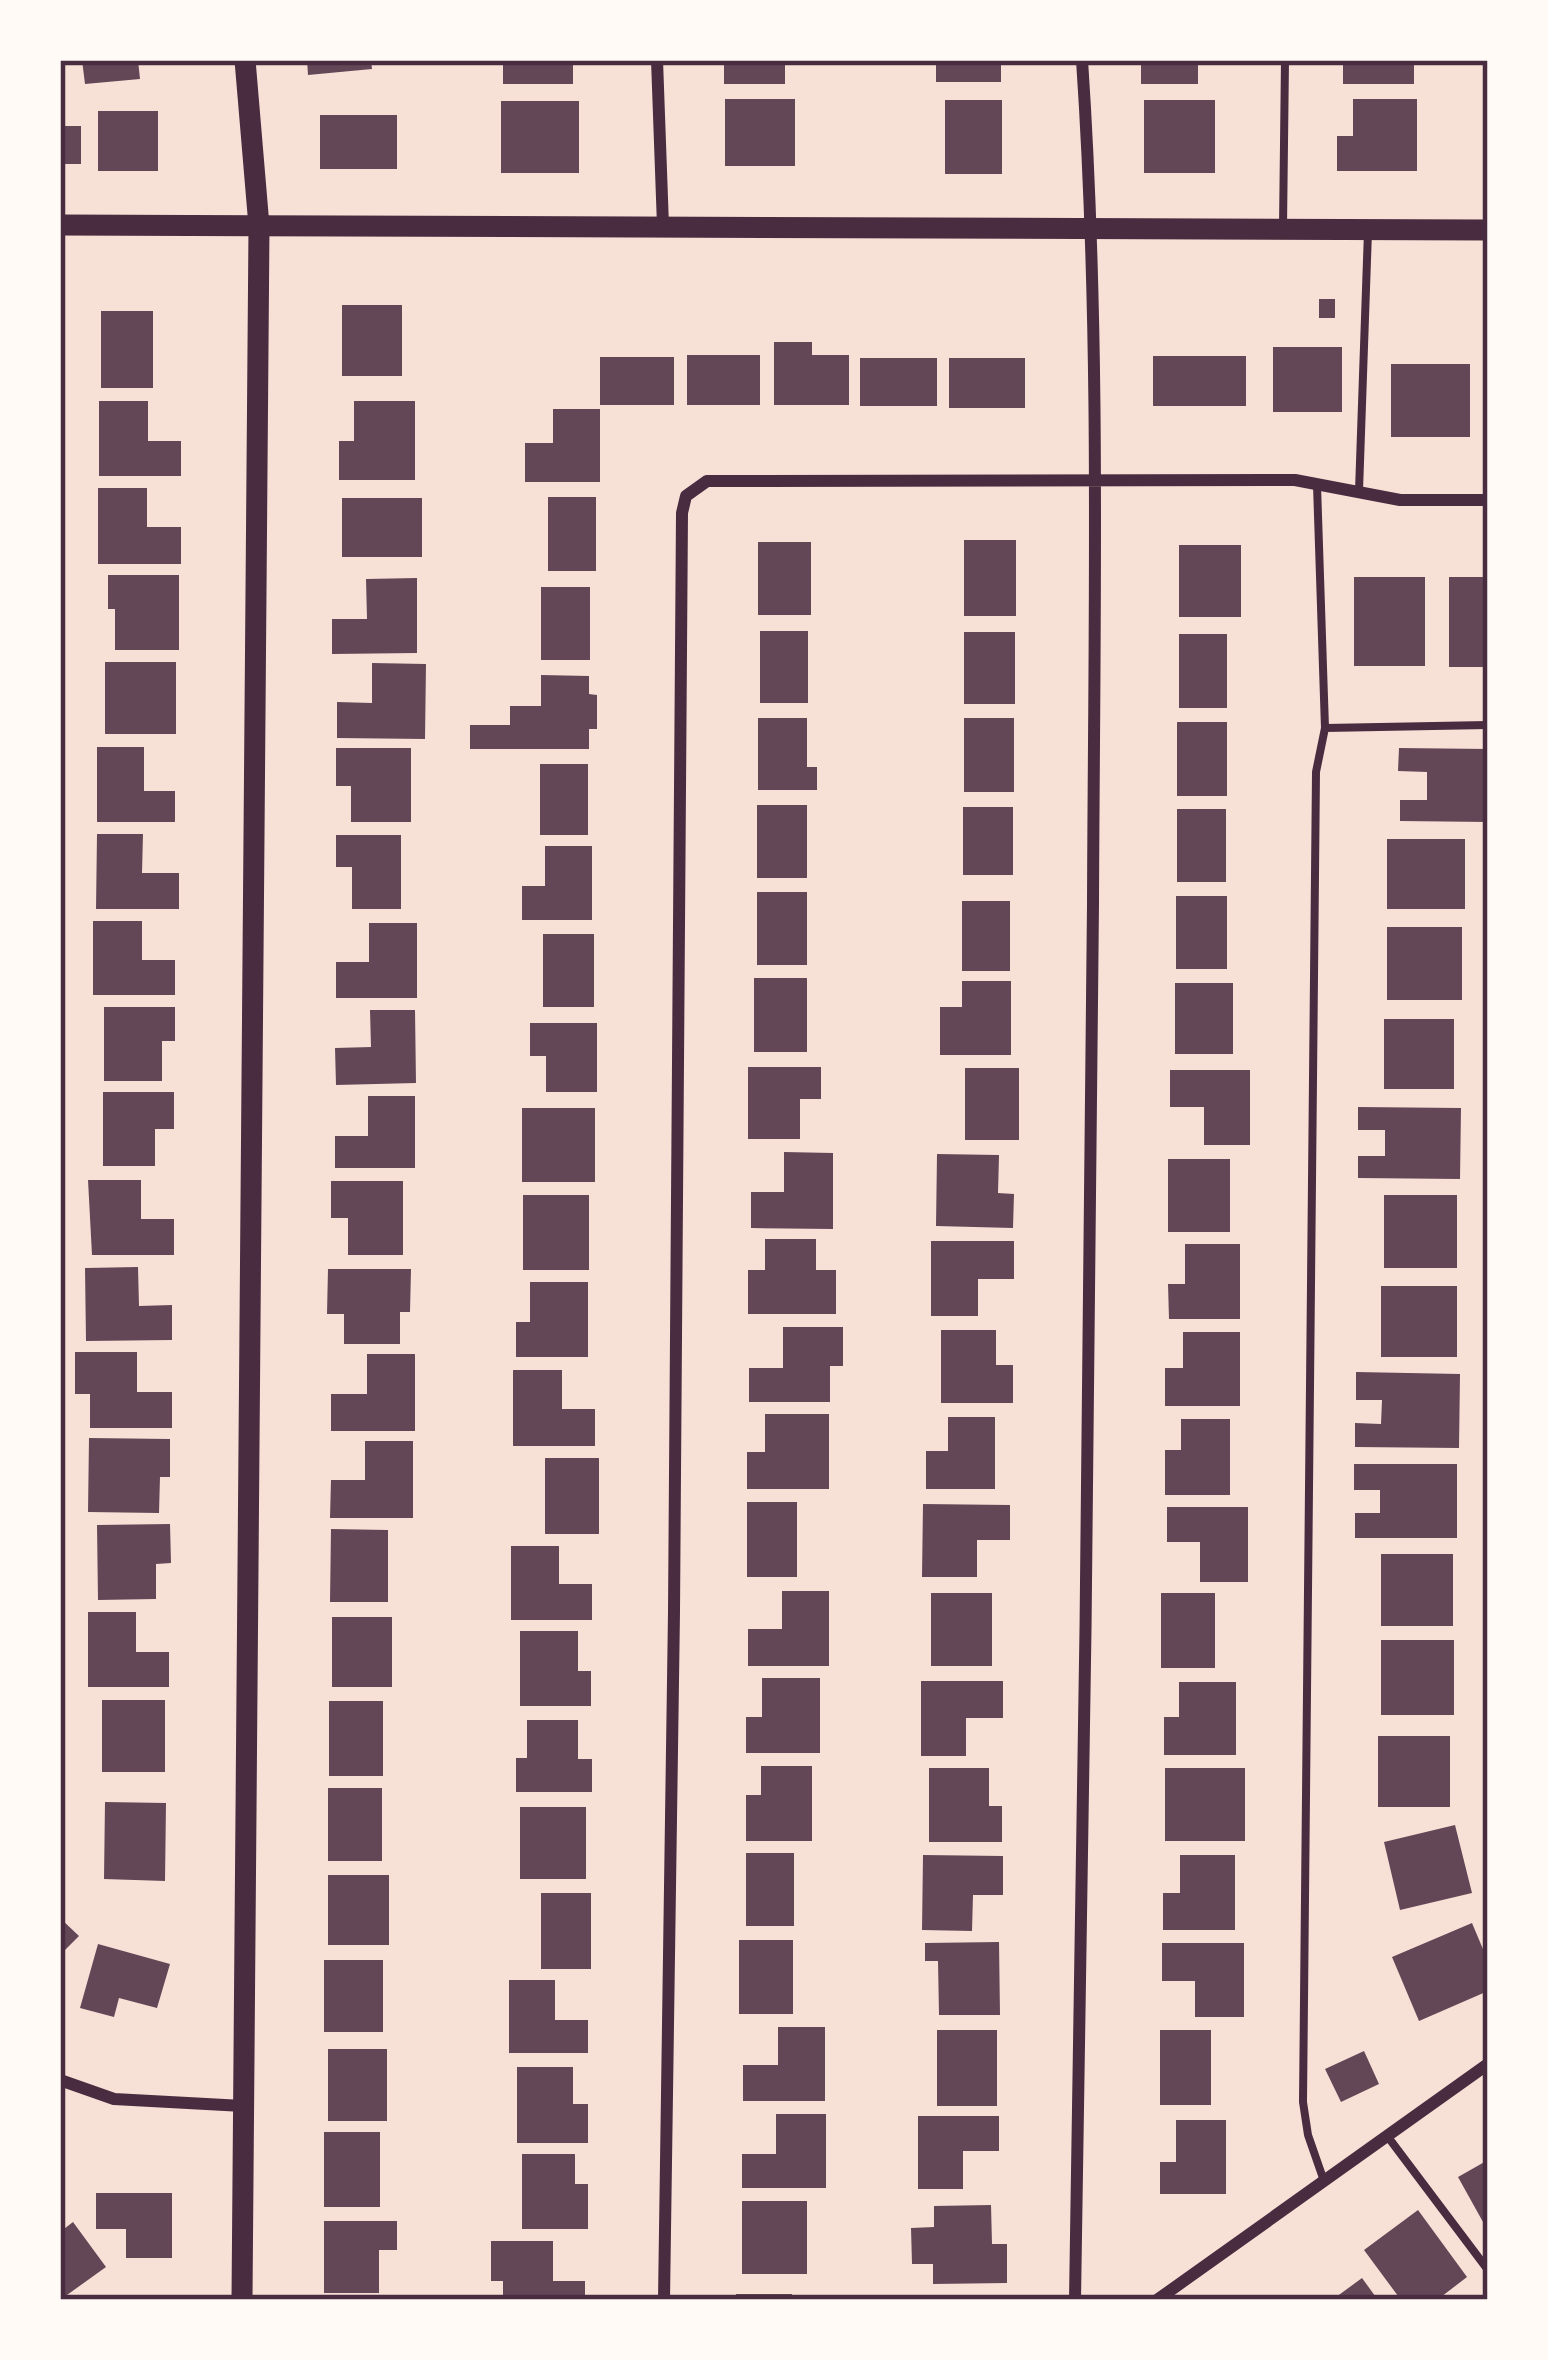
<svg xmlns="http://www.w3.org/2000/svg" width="1548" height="2360" viewBox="0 0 1548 2360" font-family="'Noto Serif',serif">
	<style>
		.building { fill: #644757 }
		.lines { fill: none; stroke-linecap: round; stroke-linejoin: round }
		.service { stroke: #4a2c40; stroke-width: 8 }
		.minor { stroke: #4a2c40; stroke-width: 12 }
		.tertiary { stroke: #4a2c40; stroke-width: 21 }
		.secondary { stroke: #4a2c40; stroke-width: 21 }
		.neatline { fill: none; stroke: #4a2c40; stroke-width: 4.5 }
	</style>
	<rect width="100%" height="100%" fill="#f7e1d7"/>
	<path class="building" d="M82,60H138L140,79L85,84Z
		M307,60H371L372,69L308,75Z
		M503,60H573V84H503Z
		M724,60H785V84H724Z
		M936,60H1001V82H936Z
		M1141,60H1198V84H1141Z
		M1343,60H1414V84H1343Z
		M725,99H795V166H725Z
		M1353,99H1417V171H1337V136H1353Z
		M945,100H1002V174H945Z
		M1144,100H1215V173H1144Z
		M501,101H579V173H501Z
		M98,111H158V171H98Z
		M320,115H397V169H320Z
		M60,126H81V164H60Z
		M1319,299H1335V318H1319Z
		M342,305H402V376H342Z
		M101,311H153V388H101Z
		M774,342H812V355H849V405H774Z
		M1273,347H1342V412H1273Z
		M687,355H760V405H687Z
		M1153,356H1246V406H1153Z
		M600,357H674V405H600Z
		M860,358H937V406H860Z
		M949,358H1025V408H949Z
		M1483,359H1488V431H1483Z
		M1391,364H1470V437H1391Z
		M99,401H148V441H181V476H99Z
		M354,401H415V480H339V441H354Z
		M553,409H600V482H525V443H553Z
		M98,488H147V527H181V564H98Z
		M548,497H596V571H548Z
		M342,498H422V557H342Z
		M964,540H1016V616H964Z
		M758,542H811V615H758Z
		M1179,545H1241V617H1179Z
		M108,575H179V650H115V609H108Z
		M1354,577H1425V666H1354Z
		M1449,577H1488V667H1449Z
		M417,578V653L332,654V619H367L366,579Z
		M541,587H590V660H541Z
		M760,631H808V703H760Z
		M964,632H1015V704H964Z
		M1179,634H1227V708H1179Z
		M105,662H176V734H105Z
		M372,663L426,664L425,739L337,738V702L372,703Z
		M541,675L589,676V694L597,695V729H589V749H470V725H510V706H541Z
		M758,718H807V767H817V790H758Z
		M964,718H1014V792H964Z
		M1177,722H1227V796H1177Z
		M97,747H144V791H175V822H97Z
		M336,748H411V822H351V786H336Z
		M1399,748L1488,749V822L1400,821V800H1427V772L1398,771Z
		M540,764H588V835H540Z
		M757,805H807V878H757Z
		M963,807H1013V875H963Z
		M1177,809H1226V882H1177Z
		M97,834H143L142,873H179V909H96Z
		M336,835H401V909H352V867H336Z
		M1387,839H1465V909H1387Z
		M545,846H592V920H522V886H545Z
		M757,892H807V965H757Z
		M1176,896H1227V969H1176Z
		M962,901H1010V971H962Z
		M93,921H142V960H175V995H93Z
		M369,923H417V998H336V962H369Z
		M1387,927H1462V1000H1387Z
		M543,934H594V1007H543Z
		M754,978H807V1052H754Z
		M962,981H1011V1055H940V1007H962Z
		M1175,983H1233V1054H1175Z
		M104,1007H175V1041H162V1081H104Z
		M370,1010H415L416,1083L336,1085L335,1048L371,1047Z
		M1384,1019H1454V1089H1384Z
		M530,1023H597V1092H546V1056H530Z
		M748,1067H821V1099H800V1139H748Z
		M965,1068H1019V1140H965Z
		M1170,1070H1250V1145H1204V1107H1170Z
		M103,1092H174V1129H155V1166H103Z
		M368,1096H415V1168H335V1136H368Z
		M1358,1107L1461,1108L1460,1179L1358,1178V1156H1385V1130H1358Z
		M522,1108H595V1182H522Z
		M784,1152L833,1153V1229L751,1228V1192H784Z
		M937,1154L999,1155L998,1193L1014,1194L1013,1228L936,1226Z
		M1168,1159H1230V1232H1168Z
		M88,1180H141V1219H174V1255H92Z
		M331,1181H403V1255H348V1218H331Z
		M523,1195H589V1270H523Z
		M1384,1195H1457V1268H1384Z
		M765,1239H816V1270H836V1314H748V1270H765Z
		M931,1241H1014V1279H978V1316H931Z
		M1185,1244H1240V1319H1169L1168,1284H1185Z
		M138,1267L139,1306L172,1305V1340L86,1341L85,1268Z
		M328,1269H411L410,1312H400V1344H344V1314H327Z
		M530,1282H588V1357H516V1322H530Z
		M1381,1286H1457V1357H1381Z
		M783,1327H843V1366H830V1402H749V1368H783Z
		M941,1330H996V1365H1013V1403H941Z
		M1183,1332H1240V1406H1165V1368H1183Z
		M75,1352H137V1392H172V1428H90V1394H75Z
		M367,1354H415V1431H331V1394H367Z
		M513,1370H562V1409H595V1446H513Z
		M1356,1372L1460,1374L1459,1448L1355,1447V1423L1381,1424L1382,1400H1356Z
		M765,1414H829V1489H747V1452H765Z
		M948,1417H995V1489H926V1451H948Z
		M1181,1419H1230V1495H1165V1450H1181Z
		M89,1438L170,1439V1477H160L159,1513L88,1512Z
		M365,1441H413V1518H330L331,1480H365Z
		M545,1458H599V1534H545Z
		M1354,1464H1457V1538H1355V1513H1380V1490H1354Z
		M747,1502H797V1577H747Z
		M923,1504L1010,1505V1540H977V1577H922Z
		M1167,1507H1248V1582H1200V1542H1167Z
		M170,1524L171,1563L156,1564V1599L98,1600L97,1525Z
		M331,1529L388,1530V1602H330Z
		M511,1546H559V1584H592V1620H511Z
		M1381,1554H1453V1626H1381Z
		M782,1591H829V1666H748V1629H782Z
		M931,1593H992V1666H931Z
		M1161,1593H1215V1668H1161Z
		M88,1612H136V1652H169V1687H88Z
		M332,1617H392V1687H332Z
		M520,1631H578V1671H591V1706H520Z
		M1381,1640H1454V1715H1381Z
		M762,1678H820V1753H746V1717H762Z
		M921,1681H1003V1718H966V1756H921Z
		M1179,1682H1236V1755H1164V1717H1179Z
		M102,1700H165V1772H102Z
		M329,1701H383V1776H329Z
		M527,1720H578V1759H592V1792H516V1758H527Z
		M1378,1736H1450V1807H1378Z
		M761,1766H812V1841H746V1795H761Z
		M929,1768H989V1806H1002V1842H929Z
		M1165,1768H1245V1841H1165Z
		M328,1788H382V1861H328Z
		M105,1802L166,1803L165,1881L104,1879Z
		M520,1807H586V1879H520Z
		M1455,1825L1472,1893L1400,1910L1384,1842Z
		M746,1853H794V1926H746Z
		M923,1855L1003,1856V1895H973L972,1931L922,1930Z
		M1180,1855H1235V1930H1163V1893H1180Z
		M328,1875H389V1945H328Z
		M541,1893H591V1969H541Z
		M60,1918L79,1936L60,1955Z
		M1472,1923L1488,1961V1991L1419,2021L1392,1957Z
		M739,1940H793V2014H739Z
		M999,1942L1000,2015H939L938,1961H925V1943Z
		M1162,1943H1244V2017H1195V1981H1162Z
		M98,1944L170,1964L157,2008L119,1998L114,2017L80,2008Z
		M324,1960H383V2032H324Z
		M509,1980H555V2020H588V2053H509Z
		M778,2027H825V2101H743V2065H778Z
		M937,2030H997V2106H937Z
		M1160,2030H1211V2105H1160Z
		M328,2049H387V2121H328Z
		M1364,2051L1379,2084L1341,2102L1325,2069Z
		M517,2067H573V2104H588V2143H517Z
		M776,2114H826V2188H742V2154H776Z
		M918,2116H999V2151H963V2189H918Z
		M1176,2120H1226V2194H1160V2162H1176Z
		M324,2132H380V2207H324Z
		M522,2154H575V2184H588V2229H522Z
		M1488,2160V2231L1458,2177Z
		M96,2193H172V2258H126V2229H96Z
		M742,2201H807V2274H742Z
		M991,2205L992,2244H1007V2283L933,2284V2264H912L911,2228L934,2227V2206Z
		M1418,2210L1467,2277L1437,2300H1401L1364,2250Z
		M324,2221H397V2250H379V2293H324Z
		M73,2222L106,2267L60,2300V2232Z
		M491,2241H553V2281H585V2300H503V2281H491Z
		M1362,2278L1378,2300H1332Z
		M736,2294H792V2300H736Z"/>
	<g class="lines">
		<path class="service" d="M1283,227L1285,60
			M1317,485L1325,728L1488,725
			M1359,491L1368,231
			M1388,2137L1488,2270
			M1324,2181L1308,2135L1303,2102L1316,772L1325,728"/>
		<path class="minor" d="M657,60L663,226
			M60,2080L114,2099L243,2106
			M664,2300L674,1612L682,513L686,496L707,481L1295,480L1400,500H1488
			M1075,2300C1083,1835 1090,1369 1093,904C1094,623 1101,341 1082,60
			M1157,2300L1488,2064"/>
		<path class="tertiary" d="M242,2300L259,226L245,60"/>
		<path class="secondary" d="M60,225L1488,230"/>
	</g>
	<rect width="1548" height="2360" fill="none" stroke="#fffaf5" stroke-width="126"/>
	<rect x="63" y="63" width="1422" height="2234" class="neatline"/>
</svg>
